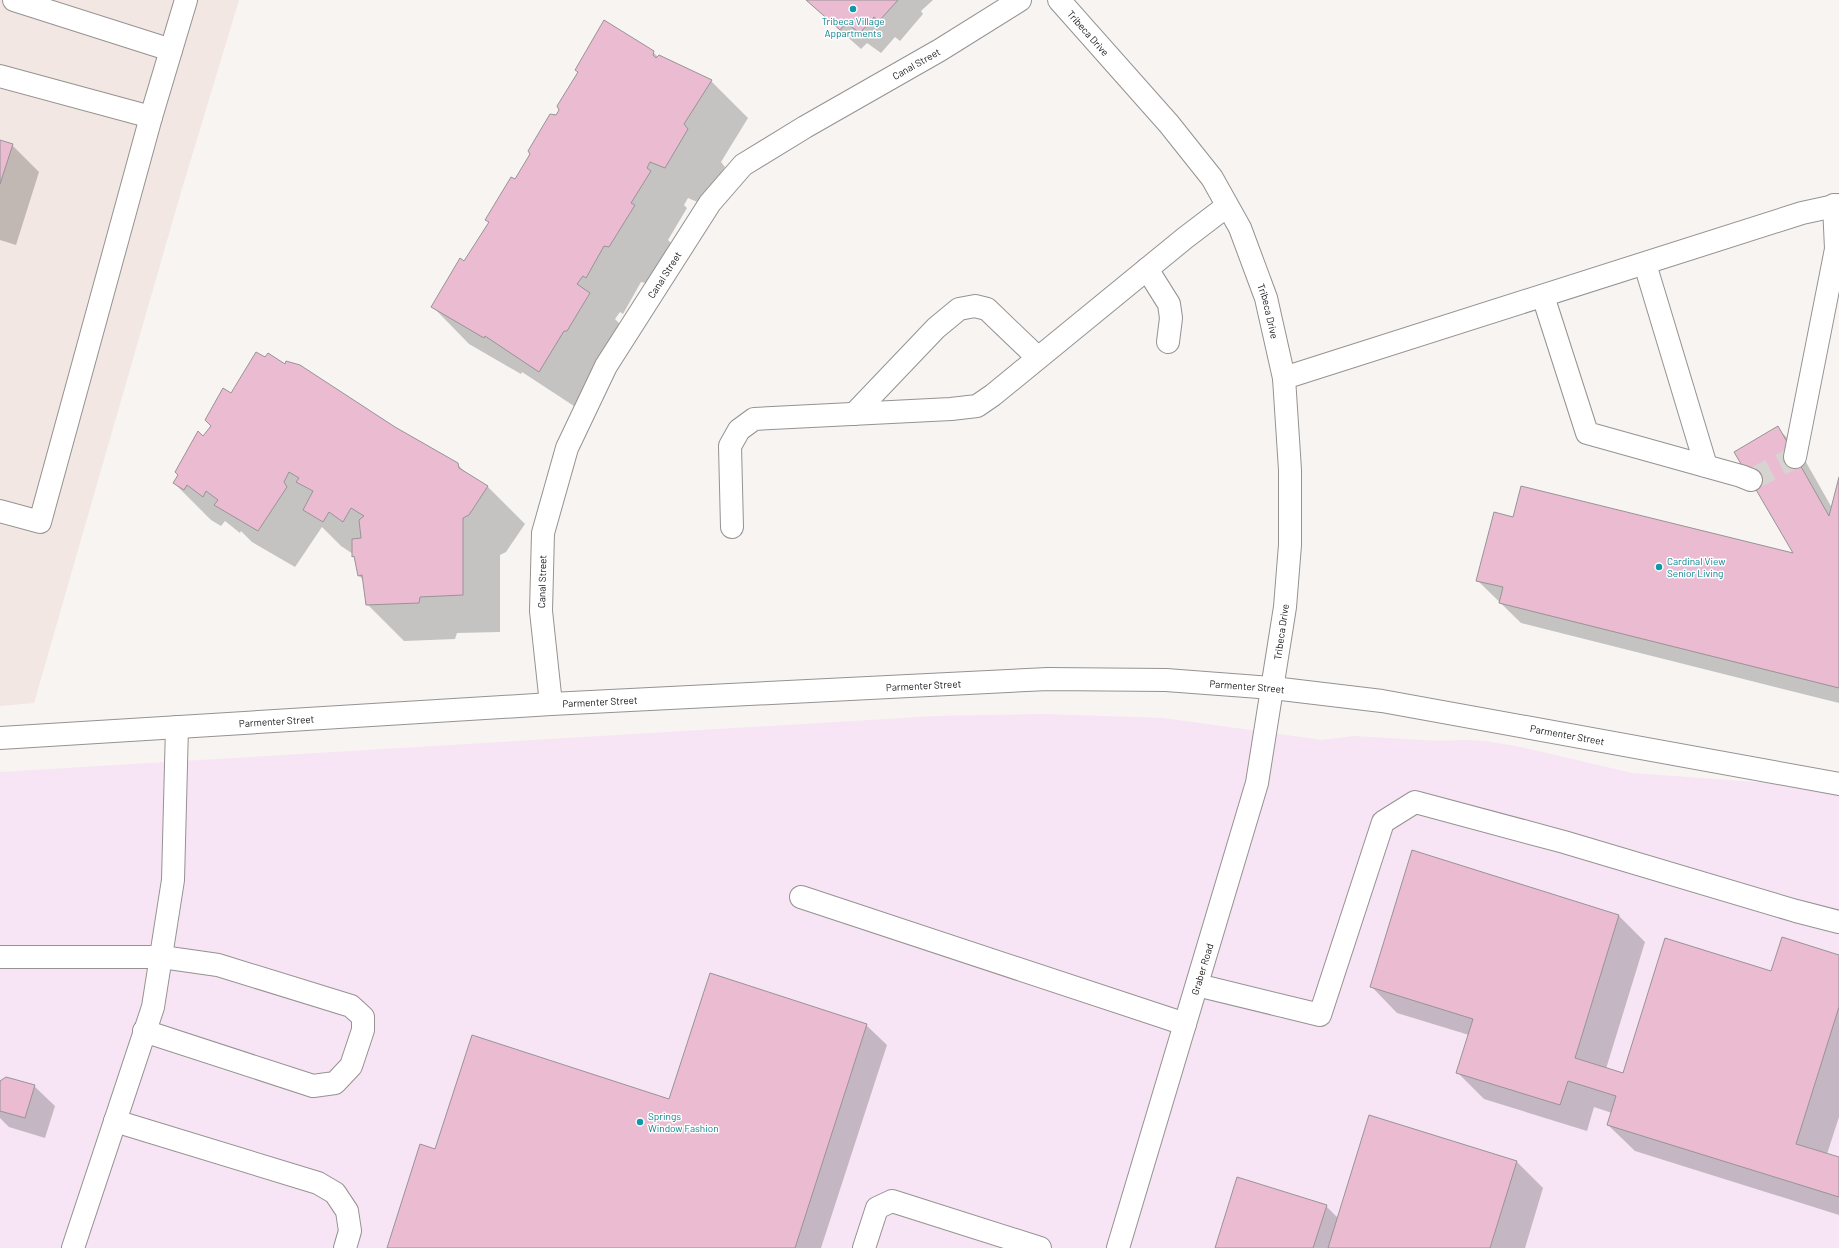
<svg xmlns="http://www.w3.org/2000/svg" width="1839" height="1248" viewBox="0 0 1839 1248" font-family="Barlow,sans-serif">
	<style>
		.built { fill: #f2e7e2 }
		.industrial { fill: #f7e4f4 }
		.shadow { fill: #0003 }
		.building { fill: #ebbbd2; stroke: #979495 }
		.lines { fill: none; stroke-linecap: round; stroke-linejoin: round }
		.minor-tunnel { stroke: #d6d3d1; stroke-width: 22; stroke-dasharray: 22 11; stroke-linecap: butt }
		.minor-casing { stroke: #959291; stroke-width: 24 }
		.minor { stroke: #fff; stroke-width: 22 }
		.culture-dot { fill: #0f9aa8; stroke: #fff; stroke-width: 1.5 }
		.labels { text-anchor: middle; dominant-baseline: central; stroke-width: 3; stroke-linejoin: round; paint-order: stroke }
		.culture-label { font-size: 10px; fill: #0d838f; stroke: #fff; text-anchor: start }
		.street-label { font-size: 10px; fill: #191717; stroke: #fff }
	</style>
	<rect width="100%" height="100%" fill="#f7f4f2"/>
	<path class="built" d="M0,0H239L181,192L34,703L0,706Z"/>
	<path class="industrial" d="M1040,714L1163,718L1322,740L1354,736L1439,741L1465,740L1485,741L1521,747L1632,773L1839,788V1248H0V772L936,716Z"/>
	<path class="shadow" d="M806,0H933L921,11L923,14L900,41L895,37L881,53L867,43L861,49Z
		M653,52L658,57L711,81L748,118L721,162L725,167L702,204L688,198L684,205L687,208L668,240L671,243L646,283L641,282L623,314L620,312L615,319L626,330L577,408L522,372L521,374L469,344L433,307L464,263L556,116Z
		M0,141L12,145L39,172L16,245L0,240Z
		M231,394L394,428L457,464L469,476L488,487L525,524L506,552L500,555V632L457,633L455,639L404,641L367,604L364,580L359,576L356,560L353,554L341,546L322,527L295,567L252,542L241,531L240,533L225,521L221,526L211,520L174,483Z
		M1777,428L1798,448L1832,508L1839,481V703L1521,623L1477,580L1513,518L1795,555Z
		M1412,851L1619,916L1645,942L1606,1069L1623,1074L1772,972L1839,956V1117L1827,1154L1839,1158V1215L1635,1151L1608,1125L1612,1113L1594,1107L1587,1131L1484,1099L1457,1072L1469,1035L1397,1013L1371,986Z
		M866,1025L887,1045L821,1248H388L436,1150L670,1100Z
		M0,1082L34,1086L55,1106L45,1138L9,1127L0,1118Z
		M1517,1162L1543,1188L1525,1248H1216L1326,1206L1338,1218Z"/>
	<path class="building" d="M806,0H898L879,21L874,17L860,33L846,23L840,30Z
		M604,20L654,51L653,55L656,58L659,55L712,80L684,124L688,129L665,168L650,162L647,168L651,171L631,203L635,205L609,247L604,246L586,278L583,276L577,284L590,293L567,331H564L539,372L485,336L484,338L431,307L460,258L464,261L489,222L485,220L511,177L515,179L530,154L528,151L550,114L556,115L559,110L557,106L578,72L575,70Z
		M0,140L13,144L0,184Z
		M256,352L265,357L268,353L285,364L286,361L300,365L395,427L458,463L459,468L488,486L469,515L463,518V595L420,597L419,603L366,605L362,575L358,576L354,556L352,557V539L361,538L359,520L364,516L351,508L343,522L329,512L323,522L303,510L313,491L296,482L299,478L289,472L284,482L287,487L258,531L214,505L218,500L206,491L203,497L187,485L184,490L173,483L178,475L175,472L198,431L203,436L211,426L205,420L223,388L231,393Z
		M1778,426L1829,516L1839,477V688L1499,603L1503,587L1476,581L1494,512L1513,517L1521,486L1793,553L1734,452Z
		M1412,850L1619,915L1575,1058L1623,1073L1665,938L1771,971L1782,937L1839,955V1007L1796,1144L1839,1157V1197L1607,1125L1616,1096L1568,1081L1560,1105L1456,1073L1473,1019L1370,987Z
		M710,973L867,1024L795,1248H387L420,1144L435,1149L472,1035L669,1099Z
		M6,1077L35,1085L25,1118L0,1111V1081Z
		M1369,1115L1517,1161L1490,1248H1328Z
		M1237,1177L1327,1205L1313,1248H1215Z"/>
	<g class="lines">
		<path class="minor-tunnel" d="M1751,480L1795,457"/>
		<g class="minor-casing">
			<g id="minor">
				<path d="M14,0L171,50"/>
				<path id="s1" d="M1059,0L1169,124L1212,178L1240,228L1266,298L1284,378L1290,470V545L1285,607L1257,783L1118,1248"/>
				<path d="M0,76L151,117L40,522L0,511"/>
				<path d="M151,117L186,0"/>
				<path d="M1645,264L1706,466"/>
				<path d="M1147,269L1169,304L1171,318L1168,342"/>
				<path d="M1543,296L1587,433L1741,476L1751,480"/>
				<path d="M1284,378L1802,213L1839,205"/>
				<path d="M854,414L936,328L959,309L975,306L987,309L1037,357"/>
				<path d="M1795,457L1836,249L1834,205"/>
				<path d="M732,527L730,446L739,430L754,419L951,409L977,406L993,395L1185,238L1227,206"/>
				<path id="s2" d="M551,704L541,611L543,533L567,448L606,366L710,203L743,165L805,127L940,50L1020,0"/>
				<path id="s3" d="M0,738L551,704L1048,679L1166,680L1273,688L1382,701L1839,784"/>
				<path d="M801,897L1185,1024"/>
				<path d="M0,957H162L218,965L351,1006L363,1017V1030L351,1066L335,1083L313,1086L144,1031"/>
				<path d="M1197,985L1320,1015L1383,822L1415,802L1564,842L1796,911L1839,922"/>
				<path d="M115,1121L318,1183L335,1193L347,1211L350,1231L345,1248"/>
				<path d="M73,1248L153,1007L173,880L177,727"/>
				<path d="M864,1248L877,1208L892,1201L1040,1248"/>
			</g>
		</g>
		<use href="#minor" class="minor"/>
	</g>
	<g class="culture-dot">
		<circle cx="853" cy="9" r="4"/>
		<circle cx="1659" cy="567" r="4"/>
		<circle cx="640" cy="1122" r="4"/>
	</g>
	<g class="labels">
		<g class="culture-label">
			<text x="853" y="21" text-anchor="middle">Tribeca Village<tspan x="853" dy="12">Appartments</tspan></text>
			<text x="1667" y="561">Cardinal View<tspan x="1667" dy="12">Senior Living</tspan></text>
			<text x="648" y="1116">Springs<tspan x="648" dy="12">Window Fashion</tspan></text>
		</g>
		<g class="street-label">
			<text stroke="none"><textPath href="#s1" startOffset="44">Tribeca Drive</textPath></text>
			<text stroke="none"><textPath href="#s2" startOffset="795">Canal Street</textPath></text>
			<text stroke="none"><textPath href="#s2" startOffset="459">Canal Street</textPath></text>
			<text stroke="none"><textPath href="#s1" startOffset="380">Tribeca Drive</textPath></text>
			<text stroke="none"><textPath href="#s2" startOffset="123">Canal Street</textPath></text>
			<text transform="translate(1281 632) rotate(-82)">Tribeca Drive</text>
			<text stroke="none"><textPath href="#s3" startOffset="925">Parmenter Street</textPath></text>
			<text stroke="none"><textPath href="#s3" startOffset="1249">Parmenter Street</textPath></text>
			<text stroke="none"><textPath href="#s3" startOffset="601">Parmenter Street</textPath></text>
			<text stroke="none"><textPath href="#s3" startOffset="277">Parmenter Street</textPath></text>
			<text stroke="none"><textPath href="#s3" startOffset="1573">Parmenter Street</textPath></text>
			<text transform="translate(1202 969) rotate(-73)">Graber Road</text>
		</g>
	</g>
</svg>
